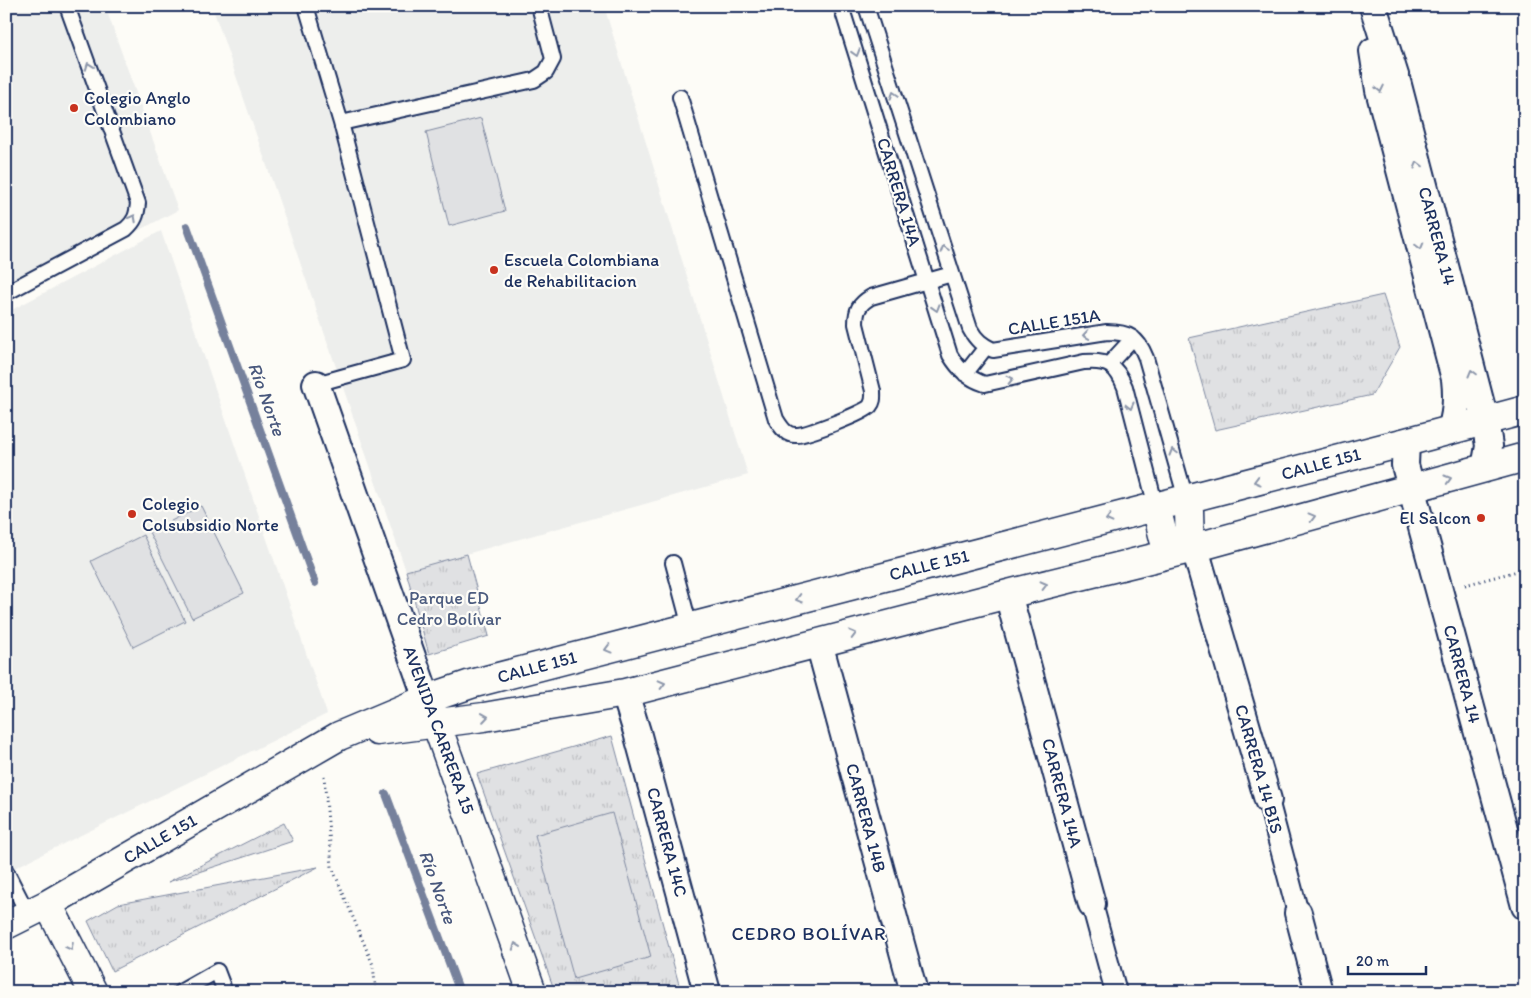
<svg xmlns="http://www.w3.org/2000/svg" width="1531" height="998" viewBox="0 0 1531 998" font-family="Itim,sans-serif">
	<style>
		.built { fill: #edeeec }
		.grass { fill: url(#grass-tufts); stroke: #7e88a0 }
		.pitch { fill: #e0e1e3; stroke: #7e88a0 }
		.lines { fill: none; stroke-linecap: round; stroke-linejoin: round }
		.stream { stroke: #76819c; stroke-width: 8 }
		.service-casing { stroke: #1b2f5e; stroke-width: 18 }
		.pedestrian-casing { stroke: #1b2f5e; stroke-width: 24 }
		.minor-casing { stroke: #1b2f5e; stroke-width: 30 }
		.tertiary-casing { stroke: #1b2f5e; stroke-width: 31 }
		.path { stroke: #1b2f5e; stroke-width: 3; stroke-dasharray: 1 4; stroke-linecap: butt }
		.service { stroke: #fdfcf7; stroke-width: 14 }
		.pedestrian { stroke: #fdfcf7; stroke-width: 20 }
		.minor { stroke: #fdfcf7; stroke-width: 26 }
		.tertiary { stroke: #fdfcf7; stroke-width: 28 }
		.oneway { stroke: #8c96aa }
		.poi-dot { fill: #c8321e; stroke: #fdfcf7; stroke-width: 2 }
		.labels { text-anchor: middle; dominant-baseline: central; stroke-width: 4.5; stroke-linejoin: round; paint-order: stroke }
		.poi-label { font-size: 18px; fill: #1b2f5e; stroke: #fdfcf7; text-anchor: start }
		.street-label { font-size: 18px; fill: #1b2f5e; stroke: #fdfcf7 }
		.park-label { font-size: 18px; fill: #4c5c7f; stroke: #fdfcf7 }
		.water-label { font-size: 19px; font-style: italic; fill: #49587d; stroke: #fdfcf7 }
		.neighbourhood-label { font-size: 19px; letter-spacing: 1px; fill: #1b2f5e; stroke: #fdfcf7 }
	</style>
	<defs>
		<pattern id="grass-tufts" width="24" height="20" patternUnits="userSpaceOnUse" patternTransform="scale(1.25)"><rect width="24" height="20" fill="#e0e1e3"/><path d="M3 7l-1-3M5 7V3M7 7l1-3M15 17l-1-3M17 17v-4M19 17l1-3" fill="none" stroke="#c0c1c5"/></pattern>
	</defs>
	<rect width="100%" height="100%" fill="#fdfcf7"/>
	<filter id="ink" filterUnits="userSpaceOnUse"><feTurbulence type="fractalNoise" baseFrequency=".02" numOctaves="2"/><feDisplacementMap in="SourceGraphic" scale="10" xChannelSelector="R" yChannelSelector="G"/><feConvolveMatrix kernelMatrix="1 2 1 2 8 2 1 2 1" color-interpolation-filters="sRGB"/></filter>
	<g filter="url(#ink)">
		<path class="built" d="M6,6H105L178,210L6,300Z
			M212,6H604L748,475L406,571Z
			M161,231L327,714L6,872V313Z"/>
		<path class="grass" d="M1383,295L1400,347L1372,395L1215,430L1189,338Z
			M467,554L489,636L429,654L406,571Z
			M612,736L681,992H555L477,774Z
			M284,823L293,841L168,882Z
			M318,867L112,971L88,921L118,904Z"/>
		<path class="pitch" d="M481,118L505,211L449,226L426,132Z
			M201,506L244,593L192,618L149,532Z
			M143,535L185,621L133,647L91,561Z
			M612,813L651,957L574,979L535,835Z"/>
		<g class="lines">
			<path class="stream" d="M187,226L315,583
				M386,794L460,992"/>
			<g class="service-casing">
				<path id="service" d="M306,6L341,123L403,360L316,384
					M841,6L950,355C959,370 969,379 985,384L1084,362C1108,360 1116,365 1125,387L1156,507
					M866,6L970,329C976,340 982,345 993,350L1107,332C1128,332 1138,337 1146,358L1186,499
					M680,97L776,419C781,427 786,436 797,435C806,435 865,413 870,406C874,401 873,397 873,391L856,324C856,310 859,304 871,297L952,274
					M341,123L534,80L546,72L553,59L539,6
					M6,293L126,229C135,221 137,215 138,203L67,6
					M1109,364L1133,338
					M965,374L986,347
					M673,563L690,627
					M6,871L28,914
					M180,992L217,971L225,992"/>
			</g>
			<g class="pedestrian-casing">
				<path id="pedestrian" d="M1268,800L1298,913
					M1092,904L1116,992"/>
			</g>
			<g class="minor-casing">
				<path id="minor" d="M1373,6L1398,85L1485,420L1489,446L1485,468
					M1373,51L1379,90L1455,379C1457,397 1457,412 1451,429
					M316,384L427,699
					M1406,442L1405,465L1525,906
					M1190,549L1198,559L1268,800
					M1008,594L1092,904
					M819,643L914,992
					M625,693L637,732L707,992
					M1298,913L1319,992"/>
			</g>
			<g class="tertiary-casing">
				<path id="tertiary" d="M1186,499L1189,510L1190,549
					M1156,507L1164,539L1190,549
					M430,706L532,992
					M377,731L484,717L625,693L1008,594L1190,549L1525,457
					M48,904L93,992
					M6,925L48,904L339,736L427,699L471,684L1406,442L1525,410"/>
			</g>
			<path class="path" d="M1465,585L1525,569
				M324,776L332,867L373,965L376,992"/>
			<use href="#service" class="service"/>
			<use href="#pedestrian" class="pedestrian"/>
			<use href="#minor" class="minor"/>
			<use href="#tertiary" class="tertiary"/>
		</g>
		<defs><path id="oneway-chevron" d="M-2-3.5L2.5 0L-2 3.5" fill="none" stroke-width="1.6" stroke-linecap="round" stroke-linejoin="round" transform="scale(1.25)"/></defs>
		<g class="oneway">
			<use href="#oneway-chevron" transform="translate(856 53) rotate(73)"/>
			<use href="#oneway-chevron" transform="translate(89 66) rotate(-110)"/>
			<use href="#oneway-chevron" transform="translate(1380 89) rotate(78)"/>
			<use href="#oneway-chevron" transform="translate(894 95) rotate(-108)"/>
			<use href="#oneway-chevron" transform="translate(1418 165) rotate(-105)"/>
			<use href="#oneway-chevron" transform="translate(133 218) rotate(-62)"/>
			<use href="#oneway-chevron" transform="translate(1420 246) rotate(75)"/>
			<use href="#oneway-chevron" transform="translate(944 249) rotate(-108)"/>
			<use href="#oneway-chevron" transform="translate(936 308) rotate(73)"/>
			<use href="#oneway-chevron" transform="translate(1086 335) rotate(171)"/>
			<use href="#oneway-chevron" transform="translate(1472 373) rotate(-105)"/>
			<use href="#oneway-chevron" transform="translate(1010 379) rotate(-13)"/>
			<use href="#oneway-chevron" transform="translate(1130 406) rotate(76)"/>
			<use href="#oneway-chevron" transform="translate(1173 452) rotate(-106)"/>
			<use href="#oneway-chevron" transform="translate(1448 479) rotate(-16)"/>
			<use href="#oneway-chevron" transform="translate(1257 481) rotate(165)"/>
			<use href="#oneway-chevron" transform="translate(1312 517) rotate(-15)"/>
			<use href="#oneway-chevron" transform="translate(1109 519) rotate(166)"/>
			<use href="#oneway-chevron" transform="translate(1044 585) rotate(-14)"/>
			<use href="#oneway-chevron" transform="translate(799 599) rotate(165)"/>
			<use href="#oneway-chevron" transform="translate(853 634) rotate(-15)"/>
			<use href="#oneway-chevron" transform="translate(608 649) rotate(165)"/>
			<use href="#oneway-chevron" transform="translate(662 684) rotate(-14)"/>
			<use href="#oneway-chevron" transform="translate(485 717) rotate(-8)"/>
			<use href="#oneway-chevron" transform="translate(516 946) rotate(-110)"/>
			<use href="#oneway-chevron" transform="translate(70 947) rotate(63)"/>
		</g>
	</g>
	<g class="poi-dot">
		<circle cx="74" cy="108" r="5"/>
		<circle cx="494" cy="270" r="5"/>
		<circle cx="132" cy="514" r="5"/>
		<circle cx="1481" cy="518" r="5"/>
	</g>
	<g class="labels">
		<g class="poi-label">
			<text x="84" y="98">Colegio Anglo<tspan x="84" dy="21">Colombiano</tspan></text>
			<text x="504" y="260">Escuela Colombiana<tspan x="504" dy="21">de Rehabilitacion</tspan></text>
			<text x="142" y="504">Colegio<tspan x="142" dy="21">Colsubsidio Norte</tspan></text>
			<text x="1471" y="518" text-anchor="end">El Salcon</text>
		</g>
		<g class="street-label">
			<text transform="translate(899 192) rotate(73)">CARRERA 14A</text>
			<text transform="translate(1437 236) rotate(75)">CARRERA 14</text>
			<text transform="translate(1054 322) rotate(-9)">CALLE 151A</text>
			<text transform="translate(1321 464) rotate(-15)">CALLE 151</text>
			<text transform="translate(929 565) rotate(-14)">CALLE 151</text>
			<text transform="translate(537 667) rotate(-15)">CALLE 151</text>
			<text transform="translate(1462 674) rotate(75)">CARRERA 14</text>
			<text transform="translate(439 730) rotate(70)">AVENIDA CARRERA 15</text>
			<text transform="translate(1259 769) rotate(74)">CARRERA 14 BIS</text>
			<text transform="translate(1062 793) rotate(75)">CARRERA 14A</text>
			<text transform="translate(866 818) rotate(75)">CARRERA 14B</text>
			<text transform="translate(160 839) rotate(-30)">CALLE 151</text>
			<text transform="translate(667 842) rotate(75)">CARRERA 14C</text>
		</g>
		<g class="park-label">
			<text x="449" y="598">Parque ED<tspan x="449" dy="21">Cedro Bolívar</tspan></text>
		</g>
		<g class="water-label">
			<text transform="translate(267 399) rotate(70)">Río Norte</text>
			<text transform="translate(438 887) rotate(70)">Río Norte</text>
		</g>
		<g class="neighbourhood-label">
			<text x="809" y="933">CEDRO BOLÍVAR</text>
		</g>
	</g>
	<rect width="1531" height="998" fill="none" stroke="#fdfcf7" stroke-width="25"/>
	<rect x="12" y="12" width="1506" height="973" fill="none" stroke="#1b2f5e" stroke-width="2" filter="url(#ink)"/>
	<path d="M1348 966v8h78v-8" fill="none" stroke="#1b2f5e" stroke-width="2.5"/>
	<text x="1356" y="966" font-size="15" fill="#1b2f5e" stroke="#fdfcf7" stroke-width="4" paint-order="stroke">20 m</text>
</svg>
